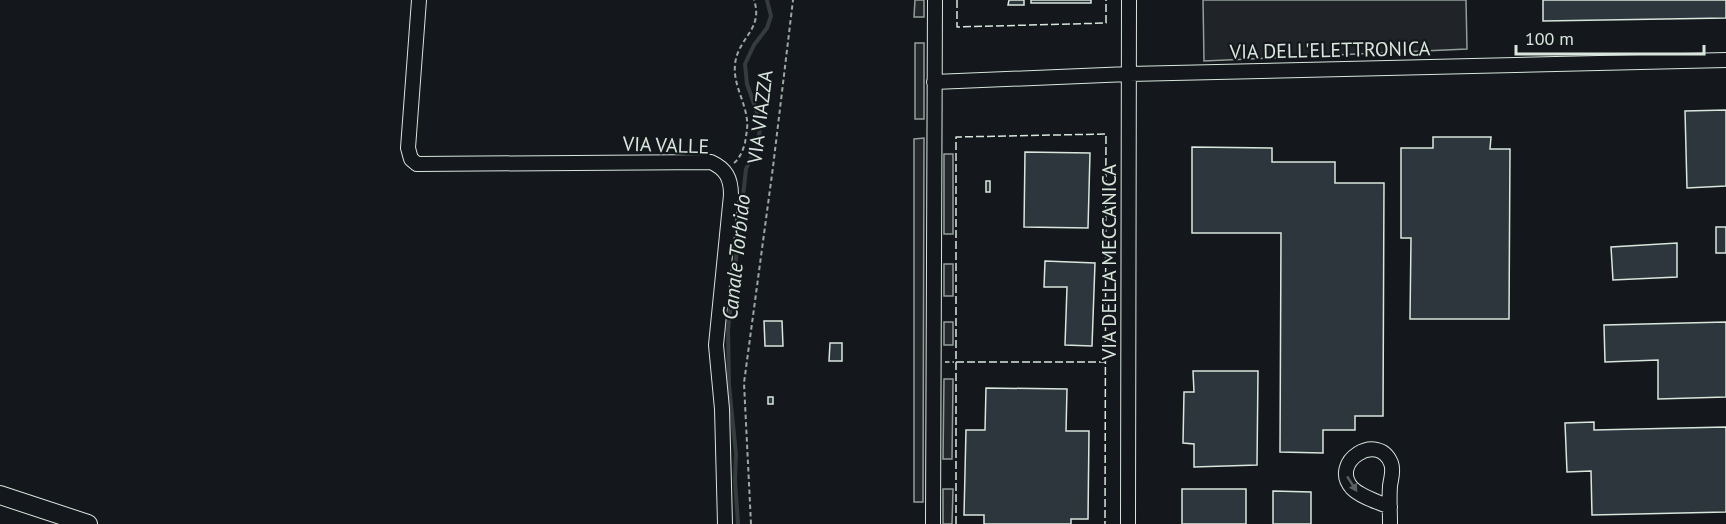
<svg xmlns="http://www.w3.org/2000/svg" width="1726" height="524" viewBox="0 0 1726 524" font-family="'PT Sans',sans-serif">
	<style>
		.green { fill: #202428; stroke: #939e99; stroke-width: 1.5 }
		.parking { fill: #24282b; stroke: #939e99; stroke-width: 1.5 }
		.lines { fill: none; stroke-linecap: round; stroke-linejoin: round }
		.stream { stroke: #363b3e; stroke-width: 4 }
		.building { fill: #2c363c; stroke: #d8e6dc; stroke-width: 1.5 }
		.minor-casing { stroke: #d8e6dc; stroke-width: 16 }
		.major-casing { stroke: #d8e6dc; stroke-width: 20 }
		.path { stroke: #9da8a2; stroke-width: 2; stroke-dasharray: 4.5 3; stroke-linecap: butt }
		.minor { stroke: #14181c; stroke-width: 14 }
		.major { stroke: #14181c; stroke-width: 18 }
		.fence { stroke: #d8e6dc; stroke-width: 1.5; stroke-dasharray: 8 3; stroke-linecap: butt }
		.oneway { fill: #59605f }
		.labels { text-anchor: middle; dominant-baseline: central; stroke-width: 4.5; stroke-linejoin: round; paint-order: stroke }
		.street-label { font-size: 20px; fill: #d8e6dc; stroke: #14181c }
		.water-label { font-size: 21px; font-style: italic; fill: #d8e6dc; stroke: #14181c }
	</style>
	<rect width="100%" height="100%" fill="#14181c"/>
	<path class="green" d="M1203,0H1466L1467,49L1204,61Z"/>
	<path class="parking" d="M915,0H924V17H914Z
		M915,43H924V119H915Z
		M924,138L923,502H914V139Z
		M944,154H953V234H944Z
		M944,264H953V296H944Z
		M944,322H953V345H944Z
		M944,379H953L952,459H943Z
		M943,489H953L952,524H943Z"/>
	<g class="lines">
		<path class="stream" d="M738,524L735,480L736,454L729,385L728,330L746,169L758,143L760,128L758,115L747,84L745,64L754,45L767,28L771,16L767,0"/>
	</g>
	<path class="building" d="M1009,0H1024V5H1008Z
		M1031,0H1091V3H1031Z
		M1543,0H1726V18L1543,21Z
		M1726,110V186L1687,188L1685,111Z
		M1433,137H1491L1490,149H1510L1509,319H1410L1411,238H1401V148H1433Z
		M1192,147L1272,148V162H1335V183H1384L1383,416H1355V430H1323V453L1280,452L1281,233H1192Z
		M1025,152L1090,153L1088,228L1024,227Z
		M986,181H990V192H986Z
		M1716,227H1726V253H1716Z
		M1677,243V277L1613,280L1611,247Z
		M1045,261L1095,263L1092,346L1065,345L1067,287H1044Z
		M764,321H782L783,346H765Z
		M1726,322V397L1658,399V360L1605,362L1604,325Z
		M830,343H842V361H829Z
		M1193,371H1258L1257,465L1194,467V444L1183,443L1184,392H1194Z
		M986,388L1067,389L1066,431H1089L1088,519H1071V524H984V515H964L966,430H985Z
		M768,397H773V404H768Z
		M1594,422V430L1726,427V512L1592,515L1591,471L1567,472L1565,423Z
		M1182,489H1246V524H1182Z
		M1273,491L1311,492V524H1273Z"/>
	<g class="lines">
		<g class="minor-casing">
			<path id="minor" d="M419,0L408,148L411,159L417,164L711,162C726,169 731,178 731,195L716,345L722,409L725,524
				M934,82L1129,74L1726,60
				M1390,507C1378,502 1361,497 1352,488C1329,462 1378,431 1391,463C1394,471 1391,478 1390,486C1389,499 1390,511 1390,524
				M933,524L935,0
				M1128,524L1129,0"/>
		</g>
		<g class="major-casing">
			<path id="major" d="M0,495L88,524"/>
		</g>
		<path class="path" d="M734,163C740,158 743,150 745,143C746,135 748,128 747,120C745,101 733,84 735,65C737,38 764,30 754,0
			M945,362H954
			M751,524L744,383L773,167L793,0"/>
		<use href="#minor" class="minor"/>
		<use href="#major" class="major"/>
		<path class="fence" d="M957,0V27L1106,23V0
			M956,362H1105
			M956,524V137L1106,134L1105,524"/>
	</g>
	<defs><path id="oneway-solid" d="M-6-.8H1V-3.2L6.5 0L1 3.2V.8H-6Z" transform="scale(1.5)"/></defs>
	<use class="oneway" href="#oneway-solid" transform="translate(1352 484) rotate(57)"/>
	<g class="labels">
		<g class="street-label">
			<text transform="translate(1330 50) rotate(-1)">VIA DELL'ELETTRONICA</text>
			<text transform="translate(760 117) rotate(-83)">VIA VIAZZA</text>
			<text transform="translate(666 145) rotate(2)">VIA VALLE</text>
			<text transform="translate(1109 262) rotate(-90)">VIA DELLA MECCANICA</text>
		</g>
		<g class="water-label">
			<text transform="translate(736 257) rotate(-84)">Canale Torbido</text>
		</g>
	</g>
	<path d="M1516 45v9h188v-9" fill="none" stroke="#d8e6dc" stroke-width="3"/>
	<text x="1525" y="45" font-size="18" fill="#d8e6dc" stroke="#14181c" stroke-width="4.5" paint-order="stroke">100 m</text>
</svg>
